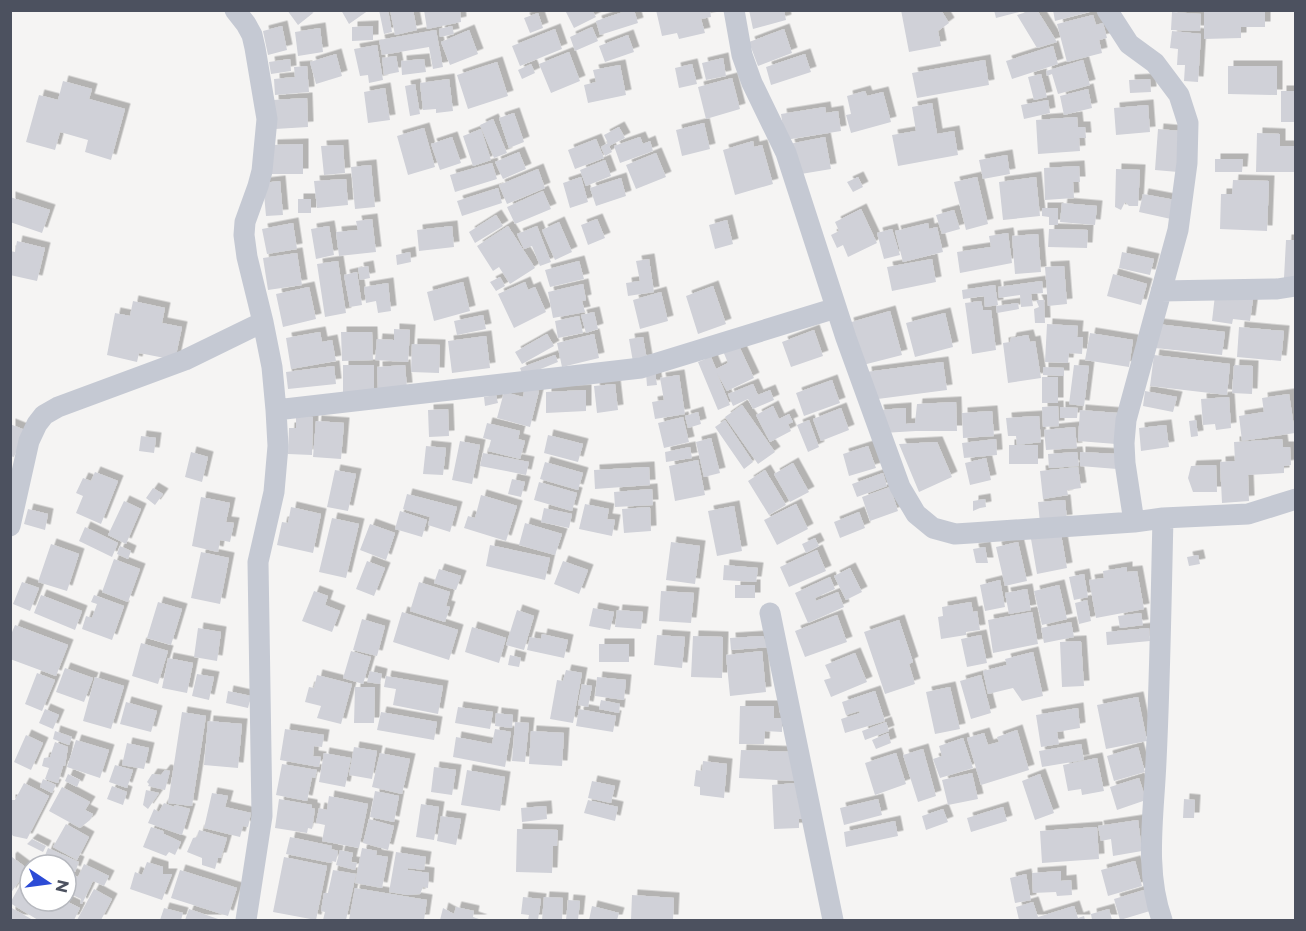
<svg xmlns="http://www.w3.org/2000/svg" width="1306" height="931" viewBox="0 0 1306 931" font-family="Montserrat,sans-serif">
	<style>
		.building { fill: #d0d1d8; filter: url(#shadow) }
		.lines { fill: none; stroke-linecap: round; stroke-linejoin: round }
		.minor { stroke: #c5c9d3; stroke-width: 21 }
	</style>
	<defs>
		<filter id="shadow"><feDropShadow dx="5.5" dy="-5.5" stdDeviation="0" flood-color="#0004"/></filter>
	</defs>
	<rect width="100%" height="100%" fill="#f5f4f3"/>
	<path class="building" d="M287,10H311L313,13L298,25Z
		M341,10H369L349,24Z
		M379,10H388L392,32L384,34Z
		M390,10H413L417,30L395,35Z
		M424,10H460L461,22L427,29Z
		M565,10H592L596,17L574,28Z
		M629,10H634L638,23L600,35L596,21Z
		M656,10H710L711,17L701,19L705,33L679,39L677,33L662,36Z
		M749,10H784L786,20L753,29Z
		M901,10H941L949,23L938,31L941,46L909,52Z
		M994,10H1023V11L996,18Z
		M1033,10H1037L1057,42L1037,48L1017,15Z
		M1053,10H1092L1093,11L1055,21Z
		M1204,10H1265V27H1241V38L1204,39Z
		M1172,12L1201,14L1200,31L1171,30Z
		M538,13L543,28L530,33L524,18Z
		M1093,15L1096,25L1103,23L1107,38L1099,40L1102,53L1067,62L1057,24Z
		M282,26L287,50L268,55L263,31Z
		M373,26V40L352,41V27Z
		M452,26L454,34L440,37L439,29Z
		M592,27L598,41L575,51L570,37Z
		M320,28L323,52L298,56L295,32Z
		M555,29L562,49L520,66L512,46Z
		M784,29L792,53L758,66L749,42Z
		M436,30L443,67L433,69L429,47L382,55L379,40Z
		M469,30L478,54L450,65L441,42Z
		M1172,31L1201,34L1198,82L1184,81L1185,65H1177L1178,49L1170,48Z
		M628,35L634,52L605,62L599,46Z
		M377,45L383,80L369,83L368,75L360,76L354,49Z
		M1053,46L1058,64L1012,79L1006,61Z
		M569,52L580,81L551,93L539,64Z
		M336,54L342,76L316,84L310,62Z
		M805,54L811,72L771,85L766,67Z
		M396,56L399,72L384,75L382,58Z
		M723,58L726,76L706,80L702,63Z
		M290,59L291,71L271,74L269,62Z
		M424,59L426,72L402,75L401,61Z
		M985,60L989,85L917,98L912,73Z
		M1083,60L1090,85L1058,94L1052,74L1047,76L1046,71Z
		M497,62L508,96L468,109L457,75Z
		M531,64L535,73L522,79L518,70Z
		M692,64L697,84L679,88L675,68Z
		M620,65L626,95L588,103L584,85L596,82L593,70Z
		M307,66L309,92L275,95L274,79L295,77L294,67Z
		M1228,66H1277V95L1228,94Z
		M1041,74L1047,97L1034,100L1028,77Z
		M732,78L740,109L706,119L698,87Z
		M449,79L453,111L436,113V109L423,110L420,83Z
		M1150,79L1151,92L1130,93L1129,80Z
		M63,81L92,89L89,99L125,109L111,160L85,152L88,140L60,132L55,150L26,142L39,95L58,100Z
		M415,84L420,114L410,116L405,86Z
		M385,88L390,120L368,123L364,92Z
		M1088,89L1092,108L1064,115L1060,96Z
		M865,91L867,96L883,92L891,122L851,133L846,115L851,114L847,96Z
		M1281,91H1296V122H1281Z
		M307,98L308,127L275,129L273,100Z
		M1048,100L1050,113L1024,119L1021,105Z
		M932,103L937,134L954,131L958,155L898,166L892,135L916,131L912,107Z
		M1148,105L1150,132L1116,135L1114,108Z
		M825,107L826,113L838,111L841,131L785,140L781,114Z
		M514,113L524,142L509,148L499,118Z
		M1077,117L1078,127H1085L1086,138H1079L1080,151L1038,154L1036,120Z
		M493,119L507,153L494,158L480,125Z
		M704,123L710,149L682,156L676,130Z
		M619,127L625,138L609,146L612,152L605,156L601,147L608,143L604,135Z
		M424,128L435,167L408,175L397,136Z
		M481,129L491,160L473,166L463,136Z
		M1158,129L1181,131L1178,172L1155,170Z
		M1257,133L1280,134V146H1294V172H1256Z
		M452,137L461,163L440,170L431,144Z
		M640,137L643,144L650,141L653,151L620,163L614,146Z
		M825,137L831,169L795,175L789,144Z
		M596,139L604,158L575,169L568,150Z
		M753,141L754,147L762,145L773,184L735,195L723,150Z
		M303,144V174H272V145Z
		M343,145L345,173L324,175L321,146Z
		M519,152L526,169L503,179L495,162Z
		M656,153L666,177L636,189L626,165Z
		M1007,155L1010,174L983,179L979,160Z
		M1215,159H1243L1242,172H1215Z
		M605,160L611,176L586,186L580,170Z
		M492,163L497,179L455,192L450,175Z
		M371,165L375,207L355,209L351,167Z
		M1079,166L1080,182H1073L1074,198L1045,200L1044,168Z
		M538,169L545,188L507,204L499,185Z
		M1116,169L1140,170L1138,206H1129L1125,202L1121,210L1115,207Z
		M581,177L588,202L570,208L563,183Z
		M858,177L863,187L853,192L847,182Z
		M977,177L988,224L966,230L954,182Z
		M1036,177L1040,216L1003,220L999,182Z
		M621,178L626,196L596,206L590,188Z
		M346,179L348,205L317,208L314,181Z
		M1233,180L1269,181L1267,231L1220,229L1221,194H1232Z
		M280,181L283,215L266,216L263,183Z
		M498,188L502,203L462,216L457,201Z
		M543,191L551,209L515,224L507,207Z
		M1143,194L1175,200L1171,219L1139,212Z
		M10,197L50,210L42,233L10,222Z
		M298,199H311V213H298Z
		M1062,203L1097,206L1095,225L1060,222Z
		M1042,208H1058V225H1049V217L1042,216Z
		M861,209L877,243L848,257L843,245L837,248L831,235L839,231L835,222Z
		M954,210L960,229L942,234L936,215Z
		M496,215L503,226L475,243L469,232Z
		M372,219L376,252L339,256L336,232L358,230L356,221Z
		M597,219L605,238L588,245L581,225Z
		M727,220L733,244L715,249L709,225Z
		M559,222L572,252L555,260L542,230Z
		M293,223L297,249L267,254L262,229Z
		M928,223L929,229L937,227L943,252L903,262L895,231Z
		M329,226L334,255L316,259L311,229Z
		M452,226L454,247L419,251L417,230Z
		M508,226L535,268L510,284L499,267L493,271L477,246Z
		M537,226L551,262L540,266L532,246L524,249L517,234Z
		M892,229L900,255L884,259L877,233Z
		M1049,229L1088,230L1087,248L1048,247Z
		M1008,233L1012,263L960,273L957,252L991,247L989,236Z
		M1038,234L1041,272L1015,274L1012,236Z
		M1286,240H1296V278H1284Z
		M17,241L45,248L37,281L10,275V251L15,252Z
		M410,252L411,262L397,265L396,255Z
		M1122,252L1154,259L1150,275L1119,268Z
		M297,253L302,285L268,290L263,258Z
		M649,259L654,292L628,296L626,283L640,281L636,261Z
		M932,259L936,282L892,291L887,267Z
		M338,261L346,313L325,317L317,264Z
		M579,261L584,279L550,287L545,270Z
		M368,266L370,278L360,280L358,268Z
		M1064,266L1067,304L1048,306L1045,267Z
		M357,272L362,305L350,307L344,275Z
		M1113,274L1147,284L1141,305L1107,296Z
		M500,277L505,286L496,291L490,282Z
		M1042,281L1043,293L1031,294L1033,306L1021,307L1020,295L999,298L998,287Z
		M463,282L470,311L434,321L427,292Z
		M525,282L528,290L535,287L546,312L514,328L498,294Z
		M388,283L391,311L378,313L376,301L366,303L364,287Z
		M583,284L586,300L582,301L585,312L553,318L548,292Z
		M995,285L998,305L985,307L984,296L963,299L962,290Z
		M713,286L726,324L698,334L686,296Z
		M309,287L316,319L283,327L276,294Z
		M661,292L668,321L640,329L633,300Z
		M1215,295L1253,299L1250,321L1233,319L1232,324L1212,321Z
		M1036,300H1044L1045,323H1035L1034,309L1039,307Z
		M133,301L165,308L162,323L182,327L175,360L139,353L137,362L107,355L115,313L130,316Z
		M981,301L983,310H991L996,350L972,354L965,303Z
		M1018,303L1019,309L997,313L996,306Z
		M890,311L902,355L859,366L848,323Z
		M594,312L598,329L586,333L581,315Z
		M945,313L953,347L915,357L906,323Z
		M483,315L486,329L457,335L454,321Z
		M579,316L583,333L558,338L555,321Z
		M1047,324L1078,326L1077,337H1083L1082,354L1069,353L1068,363L1045,362Z
		M1157,324L1225,332L1222,355L1155,348Z
		M1239,327L1284,331L1281,361L1237,357Z
		M394,329L410,330L408,362L375,360L377,339L394,340Z
		M814,330L823,356L791,367L782,342Z
		M320,332L322,342L332,340L336,361L291,369L286,338Z
		M341,332H372L373,360L342,361Z
		M1090,333L1133,340L1129,367L1085,360Z
		M547,334L554,346L522,364L515,352Z
		M594,334L599,358L562,367L557,343Z
		M1028,335L1030,342L1035,341L1041,378L1008,383L1003,343L1010,342L1011,338Z
		M486,336L490,368L452,373L448,341Z
		M643,337L647,360L633,362L629,339Z
		M412,344L440,345L439,373L411,372Z
		M738,344L754,378L727,391L717,373L730,405L718,410L698,362L711,357L716,369L728,363L723,351Z
		M555,355L558,362L523,376L520,368Z
		M1154,355L1230,364L1227,395L1150,386Z
		M943,362L947,390L870,400L866,372Z
		M343,365H374V394H343Z
		M405,365L407,388L378,390L377,367Z
		M1074,365L1089,366L1084,406L1069,404Z
		M1234,365L1253,366L1252,394L1232,393Z
		M334,366L336,384L288,389L286,372Z
		M1043,367L1064,368V376L1043,375Z
		M655,372L657,385L647,386L646,373Z
		M679,375L685,414L655,419L652,402L664,400L660,378Z
		M1042,377H1058V403H1042Z
		M832,380L840,403L804,416L796,393Z
		M615,384L618,410L597,413L594,386Z
		M753,384L758,395L770,390L774,400L753,409L748,399L733,406L728,394Z
		M525,387L539,391L530,427L497,418L504,392L523,397Z
		M586,390V411L546,413V392Z
		M1145,391L1177,397L1173,412L1143,406Z
		M1289,394L1295,433L1242,441L1239,416L1264,412L1262,398Z
		M496,395L498,403L485,406L484,397Z
		M1229,397L1231,428L1216,430L1215,424L1203,425L1201,399Z
		M956,402L957,431H916L883,433L878,410L906,408V424L915,423L917,404Z
		M742,405L775,452L758,464L725,417Z
		M773,406L779,419L789,414L793,422L788,424L791,431L770,442L756,415Z
		M1058,406L1059,426L1043,427L1042,407Z
		M1060,407L1078,408L1077,418H1060Z
		M841,408L849,430L821,441L813,419Z
		M448,409L449,436L429,437L428,410Z
		M1080,410L1118,413L1116,444L1078,441Z
		M992,411L994,436L963,438L962,413Z
		M698,412L701,424L688,428L685,416Z
		M296,416L313,417L312,455L288,454L289,428H296Z
		M1039,416L1041,442L1017,445L1016,436H1008L1006,418Z
		M683,417L689,442L664,448L658,423Z
		M725,420L753,462L744,469L715,427Z
		M809,420L819,447L808,452L797,425Z
		M1196,420L1198,436L1191,437L1189,421Z
		M316,421L344,423L341,459L313,457Z
		M487,423L520,431L518,439L525,441L520,459L488,451L491,440L483,438Z
		M10,424L25,430L14,457L10,456Z
		M1166,425L1169,447L1141,451L1139,428Z
		M1075,427L1077,448L1046,450L1044,430Z
		M548,435L583,444L578,462L544,453Z
		M141,436L156,438L154,453L139,451Z
		M711,438L720,473L704,477L696,442Z
		M996,439L997,455L964,458L962,443Z
		M1282,439L1283,447H1290L1291,465L1284,466V473L1248,475L1249,501L1222,503L1220,462L1235,461L1234,442Z
		M460,441L480,445L472,484L452,480Z
		M937,442L952,477L919,492L899,444Z
		M1009,445H1038V464H1009Z
		M426,446L446,448L443,475L423,474Z
		M868,446L876,468L849,476L843,454Z
		M690,447L692,458L666,462L665,452Z
		M191,452L208,457L202,482L185,477Z
		M1077,452L1079,466L1049,468L1048,454Z
		M1080,452L1118,454L1117,469L1080,466Z
		M483,453L529,462L526,475L480,466Z
		M986,458L991,480L970,485L965,463Z
		M698,460L705,495L675,501L669,466Z
		M545,462L583,473L578,490L540,479Z
		M793,463L809,492L790,502L774,474Z
		M1216,465L1217,492H1193L1188,478L1191,466Z
		M649,467L650,485L595,489L594,470Z
		M1078,467L1081,488L1067,490L1068,495L1043,499L1040,471Z
		M335,470L356,474L348,511L327,507Z
		M765,470L786,505L769,515L748,481Z
		M95,472L118,481L101,524L76,513L83,496L76,493L83,478L91,481Z
		M883,473L887,486L857,497L852,484Z
		M512,479L525,482L521,497L508,494Z
		M539,482L577,493L572,511L534,500Z
		M890,487L898,511L870,521L862,497Z
		M153,488L163,494L155,505L146,498Z
		M652,489L653,505L615,507L614,492Z
		M407,494L457,507L450,532L428,525L430,517L403,509Z
		M481,495L517,506L506,541L464,528L468,516L475,518Z
		M201,497L230,503L226,522L234,523L230,542L220,540L218,552L192,546Z
		M985,499L986,507L980,508L973,511V501Z
		M1065,500L1067,520L1040,523L1038,502Z
		M124,501L141,509L126,544L108,535Z
		M585,504L609,509L607,519L615,520L612,536L579,529Z
		M796,504L808,529L777,545L764,520Z
		M734,506L742,551L717,556L708,511Z
		M291,507L321,514L313,553L277,545L282,522L288,523Z
		M650,507L651,531L624,533L622,509Z
		M544,508L572,514L569,528L541,522Z
		M28,509L48,514L45,530L24,524Z
		M400,511L427,520L422,537L395,529Z
		M859,512L865,528L840,538L834,522Z
		M332,518L359,524L346,578L319,572Z
		M525,523L562,534L555,555L519,545Z
		M370,524L395,533L386,560L360,550Z
		M85,527L118,543L112,557L79,541Z
		M1061,534L1067,568L1037,574L1031,539Z
		M815,538L819,546L806,553L802,544Z
		M671,542L700,546L695,584L666,580Z
		M1018,542L1027,581L1005,586L996,547Z
		M51,544L79,554L67,591L38,582Z
		M490,545L550,558L545,580L486,566Z
		M120,546L131,551L128,559L117,554Z
		M985,547L988,563H976L973,549Z
		M817,550L826,571L789,587L780,567Z
		M201,552L229,558L220,604L191,598Z
		M1198,555L1200,564L1189,566L1187,557Z
		M114,559L140,569L128,602L102,592Z
		M367,561L385,568L374,596L356,589Z
		M563,561L588,570L579,594L554,584Z
		M724,565L758,568L756,582L723,580Z
		M1127,567V572L1137,571L1144,609L1096,618L1089,580L1104,578L1103,571Z
		M850,568L862,592L846,600L834,576Z
		M439,569L461,576L456,590L434,583Z
		M1084,574L1088,597L1074,600L1069,577Z
		M830,577L835,589L815,598L816,601L838,592L844,607L808,623L795,593Z
		M1000,580L1005,607L985,611L980,585Z
		M22,582L39,588L30,611L13,604Z
		M419,582L450,592L446,606L450,607L445,622L410,611Z
		M735,585H755V598H735Z
		M1059,585L1067,619L1042,625L1034,591Z
		M1027,589L1031,610L1009,614L1005,593Z
		M314,591L328,596L325,605L340,611L332,632L302,621Z
		M661,591L694,593L691,623L659,621Z
		M41,595L82,611L75,630L34,613Z
		M94,595L124,606L112,640L82,629L86,616L92,618L97,604L91,602Z
		M1087,600L1091,621L1079,624L1075,603Z
		M158,602L182,609L171,645L147,638Z
		M971,602L973,612L977,611L980,630L966,632V635L941,639L938,617L943,616L942,607Z
		M593,608L614,612L610,630L589,626Z
		M517,610L534,616L524,650L506,645Z
		M617,610L643,612L641,629L615,627Z
		M402,612L458,630L449,660L393,642Z
		M1032,612L1038,644L993,653L988,620Z
		M1141,613L1143,625L1120,628L1118,616Z
		M837,615L847,642L805,657L795,631Z
		M362,619L385,626L377,656L353,650Z
		M899,620L913,662L909,664L915,684L885,694L864,632Z
		M1071,622L1074,637L1044,643L1041,628Z
		M15,625L68,645L56,676L10,659V637Z
		M472,627L506,638L499,663L465,652Z
		M198,628L221,632L217,661L194,657Z
		M1149,628L1150,641L1107,645L1106,632Z
		M542,634L568,640L564,658L527,650L530,637L541,639Z
		M657,635L685,637L682,668L654,665Z
		M981,635L987,663L967,667L961,639Z
		M693,636L723,637L722,678L691,677Z
		M763,636L765,641L771,647L731,650L730,638Z
		M1081,641L1084,686L1062,687L1060,642Z
		M141,643L168,651L158,684L132,676Z
		M599,644H629V662H599Z
		M351,651L371,657L363,684L343,678Z
		M762,651L766,692L730,696L726,655Z
		M1033,652L1043,696L1022,701L1013,688L988,694L983,671L1007,665L1005,659Z
		M855,653L867,682L831,697L824,680L831,678L825,665Z
		M510,655L521,658L519,667L508,665Z
		M168,658L193,663L187,693L162,688Z
		M65,668L93,678L84,702L56,692Z
		M566,670L582,673L573,723L550,719L557,680L563,681Z
		M370,671L382,674L380,684L367,682Z
		M37,673L55,680L42,711L25,704Z
		M197,674L214,677L209,700L192,696Z
		M317,675L352,684L341,724L317,718L321,706L305,702L309,687L314,688Z
		M981,675L991,713L971,719L960,681Z
		M386,676L443,686L438,714L393,705L396,689L384,687Z
		M95,677L124,686L111,729L83,721Z
		M597,677L626,680L624,700L595,696Z
		M582,684L592,686L588,707L578,705Z
		M355,687H375L374,723H354Z
		M950,687L960,729L935,734L926,692Z
		M228,691L251,696L248,708L226,703Z
		M875,691L885,721L845,733L841,719L860,713L859,711L846,715L842,702Z
		M1138,697L1147,741L1106,749L1097,705Z
		M601,700L620,704L619,713L599,709Z
		M126,702L157,711L151,732L120,724Z
		M740,706H774V718H782V732L765,731L764,744H739Z
		M458,707L493,712L490,729L455,723Z
		M1078,708L1080,728L1057,732L1059,744L1041,747L1036,715Z
		M45,709L59,715L53,729L39,723Z
		M579,709L616,716L613,732L576,726Z
		M182,712L206,716L192,806L168,803Z
		M381,712L437,722L434,740L377,730Z
		M496,713L513,715L512,728L495,726Z
		M208,721L242,724L238,768L204,765Z
		M515,722L529,723L525,762L512,761Z
		M886,722L889,731L865,740L862,731Z
		M285,729L324,735L322,747L314,746L313,756L321,757L319,767L280,760Z
		M495,729L511,732L505,767L453,757L456,737L492,744Z
		M1017,730L1029,770L981,785L967,738L984,733L988,745L999,742L997,737Z
		M55,731L72,737L69,745L53,739Z
		M531,731L564,733L562,766L529,764Z
		M888,733L891,743L876,749L872,740Z
		M26,735L43,743L31,770L14,762Z
		M963,738L973,768L940,778L933,759L942,756L939,746Z
		M76,740L109,750L100,778L67,767Z
		M55,742L68,747L65,766H63L58,783L45,779L49,768L42,766L44,758L50,757Z
		M127,743L149,748L144,769L122,765Z
		M1081,744L1084,760L1042,767L1039,751Z
		M354,747L377,751L372,779L349,775Z
		M1138,747L1145,772L1114,781L1107,756Z
		M923,749L936,796L918,802L903,755Z
		M741,750L797,752L795,781L739,778Z
		M324,753L351,758L345,787L319,782Z
		M380,753L410,759L402,794L372,787Z
		M896,753L906,784L875,795L865,763Z
		M1097,758L1104,791L1082,795L1081,789L1068,791L1063,765Z
		M703,761L727,764L724,798L700,795V787L694,786L696,770L702,771Z
		M282,764L317,770L315,778L312,777L307,801L276,795Z
		M115,765L133,770L127,788L109,782Z
		M434,767L456,770L452,795L431,792Z
		M165,770L170,771L165,790L148,786L149,784L147,782L152,774L161,775Z
		M467,770L505,777L500,811L461,805Z
		M972,773L978,799L948,805L942,780Z
		M68,774L80,780L77,787L65,781Z
		M1040,774L1054,813L1035,820L1022,781Z
		M1139,778L1146,800L1117,810L1110,787Z
		M43,779L56,785L52,793L40,787Z
		M592,781L615,786L611,803L588,798Z
		M24,783L49,796L27,839L13,836L11,833L10,800H15Z
		M796,783L797,798L806,797L807,819H799V828L774,829L772,785Z
		M112,786L127,792L123,805L107,799Z
		M62,787L90,802L85,810L93,814L90,820L80,828L49,811Z
		M146,790L159,793L148,809L143,805Z
		M375,791L399,796L394,822L370,817Z
		M212,793L228,796L225,807L251,813L248,827L243,826L240,837L204,828Z
		M329,796L368,804L359,848L322,841L325,825L316,823L319,808L327,810Z
		M279,799L312,805V808L315,809L312,829L308,828L307,833L275,828Z
		M878,799L882,815L844,825L840,808Z
		M1184,799L1195,800L1194,818H1183Z
		M588,800L618,807L615,821L584,813Z
		M164,803L174,807L175,805L190,809L182,835L148,823L154,809L159,812Z
		M421,804L439,807L434,840L416,837Z
		M546,806L547,819L522,822L521,808Z
		M1003,807L1007,821L971,832L967,818Z
		M943,809L948,822L926,830L922,816Z
		M441,816L461,819L456,845L437,841Z
		M369,819L394,826L388,850L363,843Z
		M1138,820L1142,851L1113,856L1111,839L1101,841L1098,826Z
		M895,821L898,836L846,847L844,832Z
		M66,824L89,837L77,860L53,847Z
		M151,827L163,831L164,834L181,842L175,855L169,852L166,856L143,847Z
		M1097,827L1099,859L1042,863L1040,831Z
		M517,829L558,830L557,846H553L552,873L516,872Z
		M199,830L227,838L221,858H218L215,869L202,865V858L187,852L193,838L197,837Z
		M290,837L332,846L331,849L338,851L336,862L332,861L331,863L286,854Z
		M32,839L46,846L43,852L27,844Z
		M48,848L79,862L75,872L66,867V865H60L44,858Z
		M362,848L377,851L376,855L388,857L382,888L355,883Z
		M340,850L353,853L351,862L357,863L355,870L336,865Z
		M396,852L426,857L424,870L408,868V870L429,873L428,888L423,887L420,894L408,895L389,892Z
		M12,857L28,869L10,894V859Z
		M284,857L327,866L316,920L273,912Z
		M1135,861L1142,886L1108,896L1101,870Z
		M147,862L163,867V874H172L162,900L130,889L135,872L142,875Z
		M84,864L109,876L104,886L93,881L82,904L80,903L81,899L66,892V871L78,877Z
		M180,870L237,888L228,916L171,898Z
		M333,870L356,874L346,920H323L325,912L321,911L324,893H328Z
		M1061,871V881L1071,880L1072,895L1057,896L1056,892L1033,893L1032,873Z
		M1026,874L1031,900L1015,903L1010,878Z
		M23,880L30,884V901H66L80,908L74,920H38L10,903Z
		M355,888L427,900L424,920H349Z
		M94,889L112,899L101,920H77Z
		M1144,890L1150,911L1120,920L1114,899Z
		M632,895L674,898L673,920H631Z
		M523,897L541,899L538,920H528L529,915L521,914Z
		M544,897L563,898L562,920H542Z
		M568,900L580,901L578,920H566Z
		M1033,902L1038,917L1074,906L1078,918L1084,916L1085,920H1019L1016,907Z
		M592,906L619,913L617,920H589Z
		M10,907L33,920H10Z
		M456,907L474,911L473,917L482,920H440L443,908L454,914Z
		M164,908L183,913L181,920H160Z
		M189,909L221,920H185Z
		M1109,909L1112,920H1092L1091,914Z"/>
	<g class="lines">
		<path class="minor" d="M235,10L246,24L252,35L255,48L267,119L262,171L258,186L245,222L244,235L247,257L263,322L272,367L276,410L278,446L274,492L258,562L262,816L246,920
			M734,10L742,55L752,83L786,153L846,338L900,487L916,514L933,528L955,534L971,533L1134,522L1163,518L1248,514L1296,499
			M1107,10L1129,44L1155,63L1179,95L1188,123L1187,163L1178,230L1126,420L1124,443L1125,463L1134,522
			M1161,291L1277,289L1296,286
			M276,410L641,368L836,308
			M10,526L29,441L37,424L44,415L58,407L185,360L263,322
			M770,613L833,920
			M1162,920C1144,870 1154,813 1156,761C1160,680 1161,599 1163,518"/>
	</g>
	<rect width="1306" height="931" fill="none" stroke="#4c515f" stroke-width="24"/>
	<g transform="translate(48 883) rotate(103)"><circle r="28" fill="#ffffff" stroke="#b7b9bf" stroke-width="1.5"/>
	<path d="M0-4.5L10 22L0 15L-10 22Z" fill="#2c4bd6"/>
	<text y="-9" font-size="16" font-weight="bold" text-anchor="middle" fill="#4c515f">N</text>
	</g>
</svg>
